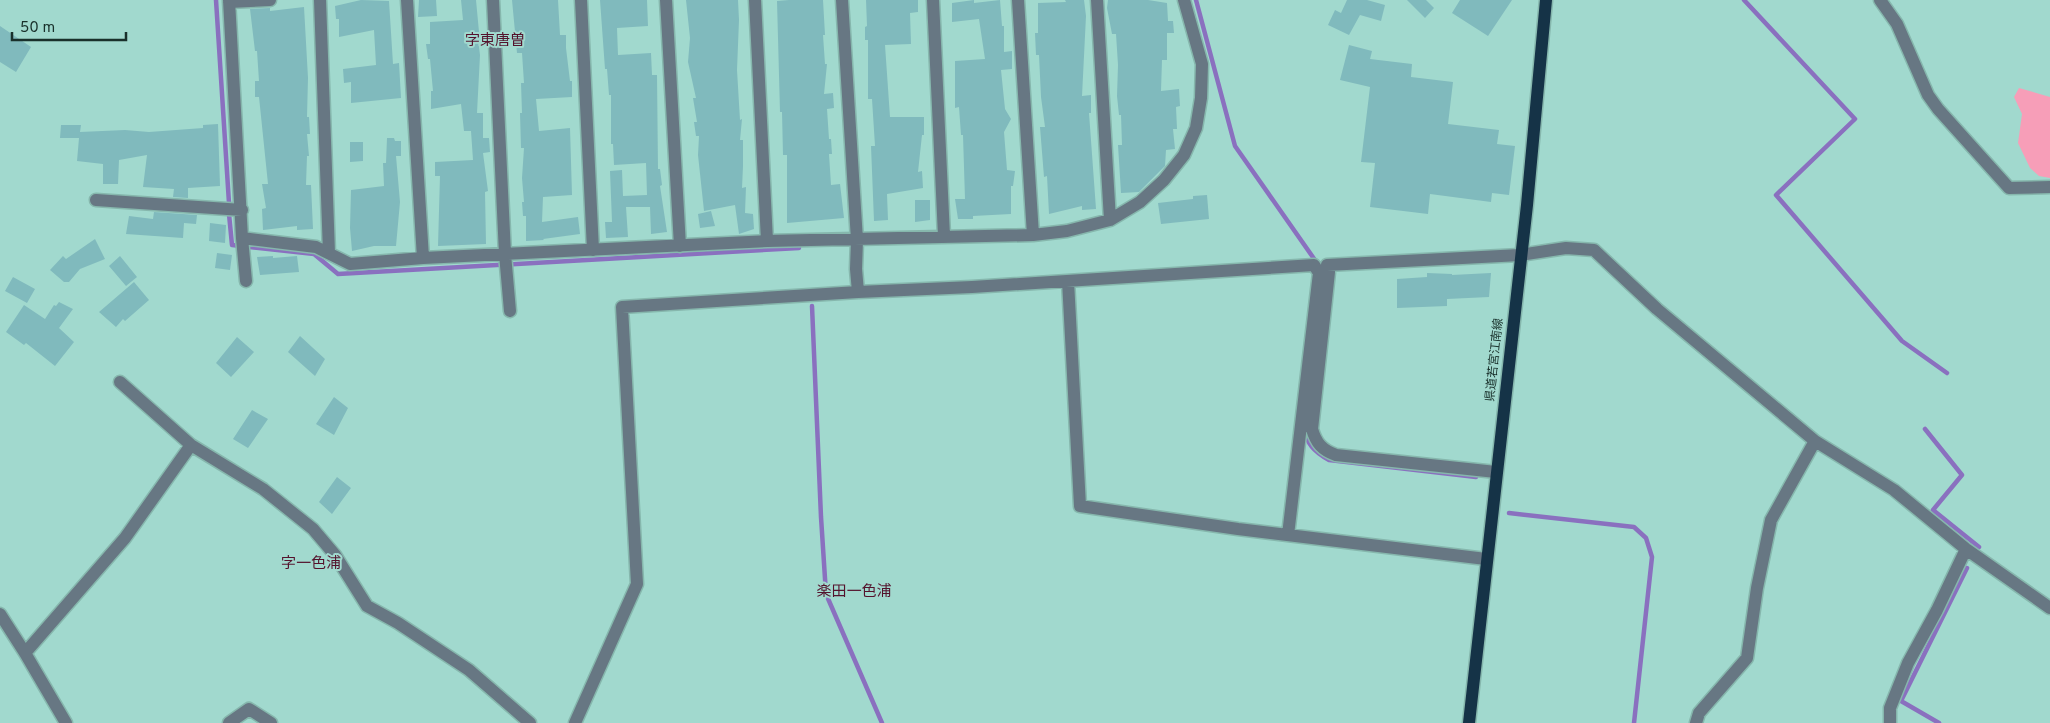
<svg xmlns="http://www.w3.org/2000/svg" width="2050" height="723" viewBox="0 0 2050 723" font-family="Overpass,'Noto Sans JP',sans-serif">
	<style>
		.green { fill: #f79eb8 }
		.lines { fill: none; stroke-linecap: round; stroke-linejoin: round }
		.stream { stroke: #8a70bf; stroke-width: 4.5 }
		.building { fill: #80babd }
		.minor-casing { stroke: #86b7ad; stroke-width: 15 }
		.major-casing { stroke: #86b7ad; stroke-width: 15 }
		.minor { stroke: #677783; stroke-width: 12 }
		.major { stroke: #153347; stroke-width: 12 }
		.labels { text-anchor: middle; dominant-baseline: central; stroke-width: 4; stroke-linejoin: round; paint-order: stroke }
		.street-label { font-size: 12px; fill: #19302b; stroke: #a1d9ce }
		.quarter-label { font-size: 15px; fill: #54122c; stroke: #a1d9ce }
	</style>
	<rect width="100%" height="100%" fill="#a1d9ce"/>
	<path class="green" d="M2019,88L2050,97V178L2039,176L2030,168L2018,143L2022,114L2014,97Z"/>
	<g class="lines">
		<path class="stream" d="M216,0L229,203
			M1196,0L1235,146L1317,263
			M1744,0L1855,119L1776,195L1902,341L1947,373
			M229,214L232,245L314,254L338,274L799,248
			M812,306L821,517L826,594L882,723
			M1925,429L1962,475L1933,510L1979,547
			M1306,430C1305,445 1318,454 1329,460L1476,477
			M1509,513L1634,527L1646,538L1652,557L1634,723
			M1939,723L1901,701L1967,568"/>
	</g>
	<path class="building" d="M361,0L389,1L393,64L399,63L401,98L351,103V82L344,83L343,69L376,65L374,30L339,37V19H336L335,6Z
		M419,0H436L437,16L418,17Z
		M461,0H476L479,32H477L480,55L477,113H483V138H489L490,152L483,153L488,191L485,192L486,244L438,246L440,176H435V162L473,160L471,131H464L461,104L431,109V91H433L430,59H428L426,44H430V22L463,20Z
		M512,0H558L560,35H566V48L570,81H572V97L536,99L539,131L570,128L572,195L543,197L542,222L578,217L580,234L543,239L544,240L526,241V216H523L522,202H524L522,178L524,148H521L520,113H522L521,83H524L522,53H517Z
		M600,0H647L648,26L617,28L618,55L651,53L652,75H657L658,169H660L662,185L660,186L667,232L651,234L650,207H626L628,237L606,238L605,222H612L610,171L622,170L623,196L647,195L646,163L614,165L613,144H611V95H609L607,69H605Z
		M686,0H738L739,20L737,70L740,120L742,119L740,140H743V166L742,188L746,187L745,213L753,214L754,229L739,234L735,205L704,211L698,155L699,136H696L694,122H697L693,98H696L688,62L690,38Z
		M789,0H823L825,35H823L825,64H827L824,94L833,93L834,108L827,109L829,139H831L832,154H829L831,185L840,184L844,218L787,223V155H783L782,112H780L777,1Z
		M866,0H918V12L910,13L911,44L885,45L890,117H924V135H922L918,172L922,171L923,188L887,194L888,220L874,221L871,146H875L872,99H868V40H865V27L867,26Z
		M974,0V3L1000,0L1002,26H1004V52L1012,51V69L1001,70L1005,109L1011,119L1004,132L1007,170L1015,171L1013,186H1011V214L973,216V219H958L955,199H965L963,135H961L959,107L955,108V61L985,59L979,19L952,22V3Z
		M1065,0H1084L1086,16L1082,96L1091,95V113H1089L1096,209L1082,210V206L1049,214L1047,176L1044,177L1040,127H1045L1041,97L1039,55H1036L1035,33H1038V3L1066,2Z
		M1108,0H1148L1167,3L1168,21H1173L1174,33H1167V60H1162L1161,91L1179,89L1180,106L1176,107L1177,129H1173L1175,149L1166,150L1165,166L1139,192L1121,193L1118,145H1122L1121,115H1119L1117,96L1118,65L1116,34H1112L1107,8Z
		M1347,0H1367L1385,5L1381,21L1360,15L1349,35L1328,25L1335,10L1341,13Z
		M1407,0H1426L1434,8L1425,18Z
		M1460,0H1512L1488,36L1452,13Z
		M304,7L308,78L307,117H309L310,134H307L309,156H307L306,185H311L313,229L297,230V226L263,230L262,209L266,208L262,184H268L259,97H255V81H259L257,51H255L250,9L270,8V11Z
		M0,26L31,47L16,72L0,62Z
		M1349,45L1372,51L1370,59L1412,64L1411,77L1453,82L1448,124L1499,130L1497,144L1515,146L1509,195L1492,193L1491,202L1430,194L1428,214L1370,207L1375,163L1361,162L1370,87L1340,80Z
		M218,124L220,186L188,188V198L173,197L174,189L143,187L147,155L119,160L118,184H103V164L77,161L79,138H60L61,125H81L80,132L125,130L149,132L203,128V125Z
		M387,138H394L395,141H401V156H396L400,202L396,246H374L352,251L350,228L351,190L384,186L383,163H386Z
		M350,142H363V161L350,162Z
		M1207,195L1209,219L1161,224L1158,203L1193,199V196Z
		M915,200H930V220L915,222Z
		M711,211L715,226L700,228L698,214Z
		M154,212L197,215L196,224L184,223L183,238L126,234L129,216L153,219Z
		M210,223L226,225L225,243L209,241Z
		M95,239L105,259L80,269L69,282H64L50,270L63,256L66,259Z
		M217,253L232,255L230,270L215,268Z
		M120,256L137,277L126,286L109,266Z
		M273,256V258L297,256L299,272L260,275L257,257Z
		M1427,273L1452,274V275L1491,273L1489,297L1447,299V306L1397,308V279L1427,277Z
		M13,277L35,289L27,303L5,291Z
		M134,282L149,300L125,321L123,319L116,327L99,312Z
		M59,302L73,309L59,328L74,342L55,366L26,343L24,345L6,332L24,305L45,319L54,305L56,306Z
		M300,336L325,359L315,376L288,352Z
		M237,337L254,352L231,377L216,363Z
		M334,397L348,408L334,435L316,424Z
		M252,410L268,419L248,448L233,439Z
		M337,477L351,488L332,514L319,502Z"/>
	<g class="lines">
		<g class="minor-casing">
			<path id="minor" d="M229,0L242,238L316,247L350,264L423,258L767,241L1033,235L1067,231L1110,220L1140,202L1164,180L1184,155L1196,128L1201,98L1202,64L1184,0
				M320,0L329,253
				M407,0L423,258
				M493,0L505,254L510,311
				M581,0L593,250
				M666,0L680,246
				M755,0L767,241
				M842,0L857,240L856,269L858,292
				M933,0L944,236
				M1018,0L1033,235
				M1097,0L1110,220
				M1880,0L1897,24L1928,95L1938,109L2009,188L2050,187
				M229,2L270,0
				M96,200L242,210
				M242,238L246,281
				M1068,281L1080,506L1238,529L1486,559
				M120,382L191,445L263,489L313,529L335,555L367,606L398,623L469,670L530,723
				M1496,472L1336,455C1322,450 1316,443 1312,429L1329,272L1327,265L1520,255L1566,248L1594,250L1657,309L1815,441L1894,490L1966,549L2050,608
				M0,614L25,653L66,723
				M25,653L125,538L191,445
				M229,723L249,709L271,723
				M575,723L637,584L622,307L858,292L972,287L1314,265L1319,273L1288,535
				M1696,723L1699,713L1747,658L1757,588L1771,520L1815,441
				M1890,723V708L1908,663L1937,610L1966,549"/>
		</g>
		<g class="major-casing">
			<path id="major" d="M1469,723L1527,205L1546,0"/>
		</g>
		<use href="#minor" class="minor"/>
		<use href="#major" class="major"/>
	</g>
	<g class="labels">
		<g class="street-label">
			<text transform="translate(1495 360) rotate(-84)">県道若宮江南線</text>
		</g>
		<g class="quarter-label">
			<text x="495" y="41">字東唐曽</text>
			<text x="311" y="564">字一色浦</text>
			<text x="854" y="592">楽田一色浦</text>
		</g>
	</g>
	<path d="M12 32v8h114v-8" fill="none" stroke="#19302b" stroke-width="2.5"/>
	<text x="20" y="32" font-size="15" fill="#19302b" stroke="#a1d9ce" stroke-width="4" paint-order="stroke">50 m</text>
</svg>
